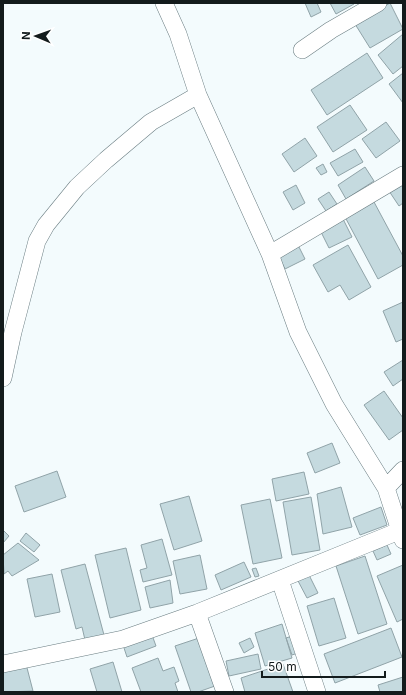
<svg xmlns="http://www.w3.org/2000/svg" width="406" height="695" viewBox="0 0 406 695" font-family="Inter,sans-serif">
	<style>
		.building { fill: #c5dadf; stroke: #90a3a8 }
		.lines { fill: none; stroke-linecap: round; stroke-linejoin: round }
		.street-casing { stroke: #6a7d82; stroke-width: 18 }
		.street { stroke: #fff; stroke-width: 17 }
	</style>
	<rect width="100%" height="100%" fill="#f3fbfd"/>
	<path class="building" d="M305,3H317L321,12L311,17Z
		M330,3H354V4L336,14Z
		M390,3L403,29L370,48L355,24Z
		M403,34V66L393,74L378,55Z
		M367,53L383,78L327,115L311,90Z
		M403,73V103L389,84Z
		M350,105L367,130L333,152L317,127Z
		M386,122L400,141L376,158L362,139Z
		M305,138L317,156L294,172L282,154Z
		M355,149L363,162L338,176L330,163Z
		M323,164L327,172L321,175L316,168Z
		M365,167L374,181L346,199L338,185Z
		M403,181V203L399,206L389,191Z
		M296,185L305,203L293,210L283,192Z
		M329,192L337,204L326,211L318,199Z
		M374,202L403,256V265L378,279L345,217Z
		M343,219L352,237L329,248L320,230Z
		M297,243L305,259L285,269L277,253Z
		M348,245L371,287L349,300L340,285L328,292L313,265Z
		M403,302V339L396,342L383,311Z
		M403,360V379L393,386L384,372Z
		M384,391L403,418V430L389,440L364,405Z
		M332,443L340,463L315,473L307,453Z
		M57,471L66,497L24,512L15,486Z
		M304,472L309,494L276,501L272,479Z
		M341,487L352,527L323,534L317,494Z
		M189,496L202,541L174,550L160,504Z
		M311,497L320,550L292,555L283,502Z
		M270,499L282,558L253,564L241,505Z
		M381,507L387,525L360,535L353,518Z
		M3,530L9,536L3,543Z
		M26,533L40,545L34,552L20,541Z
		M162,539L172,575L143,582L140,570L147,568L141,545Z
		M18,543L39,560L12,576L8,571L4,574L3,555Z
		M387,545L391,554L377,560L373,551Z
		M126,548L141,610L110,618L95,555Z
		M200,555L207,589L180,594L173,561Z
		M365,556L387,624L358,634L336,566Z
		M244,562L251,577L221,590L215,575Z
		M85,564L104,635L85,640L82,627L76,629L61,570Z
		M403,565V619L397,622L377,576Z
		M256,568L259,576L255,577L252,569Z
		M308,573L318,593L307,598L297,579Z
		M52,574L60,612L35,617L27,579Z
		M170,580L173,603L150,608L145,587Z
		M334,598L346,638L319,646L307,606Z
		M282,624L292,658L265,666L255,633Z
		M391,628L402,657L335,683L324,654Z
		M152,635L156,646L127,657L123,645Z
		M292,636L298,653L292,655L286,638Z
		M199,638L215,686L198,692H191L175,646Z
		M250,638L254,647L244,653L239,643Z
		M258,654L261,669L229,676L226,661Z
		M158,658L163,671L174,667L179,681L175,683L178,692H141L132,668Z
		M113,662L122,692H97L90,669Z
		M26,664L33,691L3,692V670Z
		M283,664L293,692H245L241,678Z
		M403,677V692H380L378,685Z"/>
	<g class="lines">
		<g class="street-casing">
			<path id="street" d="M164,3L178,34L198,95L270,254L298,332L334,404L386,488L403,540
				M302,50L331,30L378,3
				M270,254L403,175
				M3,378L13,332L37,241L46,225L77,187L106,160L151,122L198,95
				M386,488L403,470
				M280,580L317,692
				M197,613L225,692
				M3,664L123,639L197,613L399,531"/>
		</g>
		<use href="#street" class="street"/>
	</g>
	<rect width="406" height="695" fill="none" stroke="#131b1c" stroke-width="8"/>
	<g transform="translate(36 36) rotate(272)" stroke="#ffffff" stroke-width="3" paint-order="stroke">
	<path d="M0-3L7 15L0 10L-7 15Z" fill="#131b1c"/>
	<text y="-6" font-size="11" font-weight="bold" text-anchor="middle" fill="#131b1c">N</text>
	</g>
	<path d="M262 671v6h123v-6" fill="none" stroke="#131b1c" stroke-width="2"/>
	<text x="268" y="671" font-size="12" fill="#131b1c" stroke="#ffffff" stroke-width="3" paint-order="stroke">50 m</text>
</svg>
